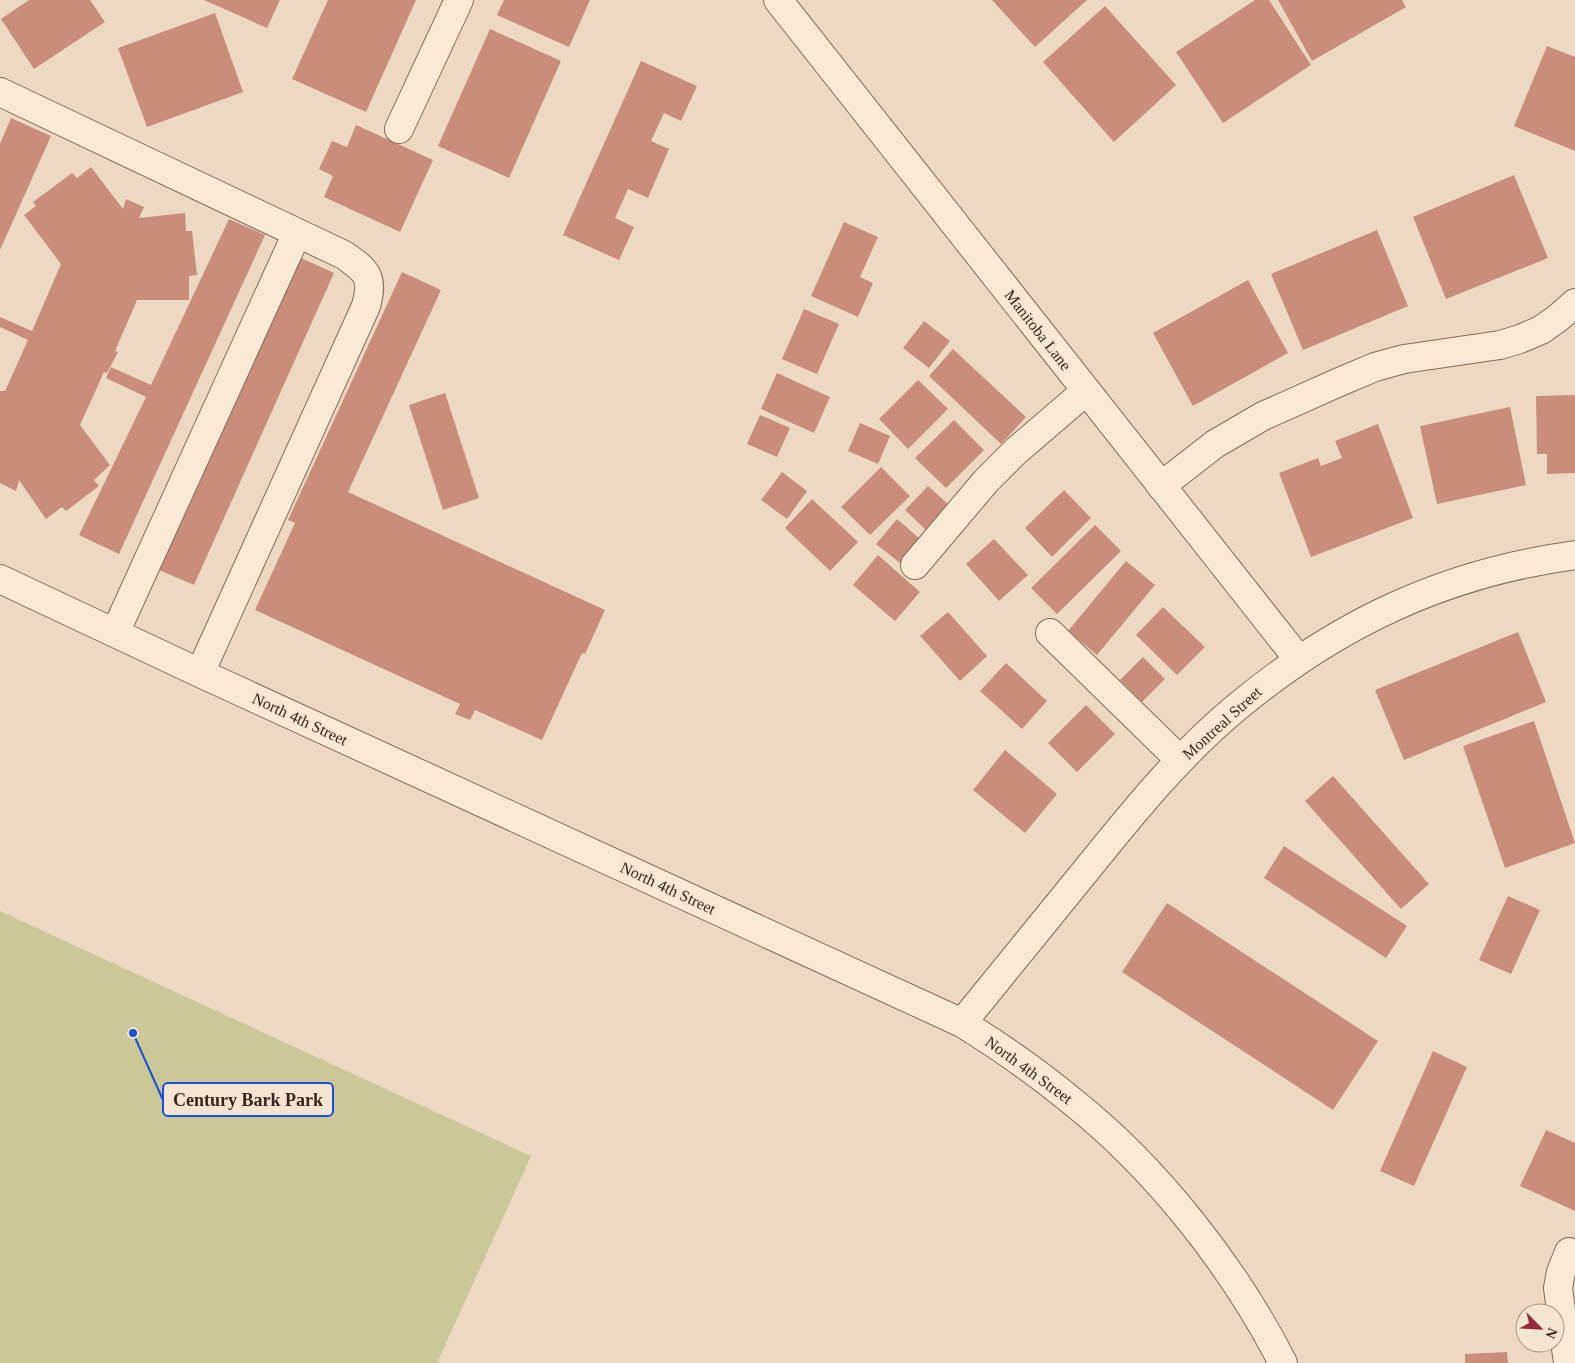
<svg xmlns="http://www.w3.org/2000/svg" width="1575" height="1363" viewBox="0 0 1575 1363" font-family="'Times New Roman',serif">
	<style>
		.green { fill: #cbc897 }
		.building { fill: #ca8d7a }
		.lines { fill: none; stroke-linecap: round; stroke-linejoin: round }
		.minor-casing { stroke: #866a5a; stroke-width: 30 }
		.minor { stroke: #f8e8d6; stroke-width: 28 }
		.labels { text-anchor: middle; dominant-baseline: central; stroke-width: 4; stroke-linejoin: round; paint-order: stroke }
		.street-label { font-size: 16px; fill: #37261e; stroke: #f4e5d2 }
		.leader { fill: none; stroke: #1d4ed8; stroke-width: 2 }
		.callout-dot { fill: #1d4ed8; stroke: #f4e5d2; stroke-width: 2 }
		.callout { fill: #f4e5d2; stroke: #1d4ed8; stroke-width: 2 }
		.callout-label { font-size: 18px; text-anchor: middle; font-weight: bold; fill: #37261e }
	</style>
	<rect width="100%" height="100%" fill="#edd9c3"/>
	<path class="green" d="M0,911L531,1156L437,1363H0Z"/>
	<path class="building" d="M29,0H90L105,22L34,69L1,19Z
		M204,0H280L267,28Z
		M328,0H416L366,112L292,79Z
		M504,0H590L569,47L497,15Z
		M992,0H1087L1035,47Z
		M1255,0H1269L1311,65L1223,123L1176,52Z
		M1278,0H1402L1406,7L1312,61Z
		M1105,6L1176,85L1114,142L1043,62Z
		M215,13L243,92L147,127L118,48Z
		M490,29L561,61L509,178L438,146Z
		M1547,46L1575,57V151L1514,126Z
		M641,61L697,86L681,121L664,113L651,141L669,149L648,198L628,189L615,218L634,227L619,260L563,235Z
		M11,118L51,136L0,250V144Z
		M356,125L433,160L400,232L324,197L333,176L319,169L332,141L347,147Z
		M91,167L123,209L126,199L144,207L139,218L185,213L186,231H192L197,275L189,276V300H137L115,351L118,352L107,373L104,372L80,425L110,465L94,480L99,486L66,511L62,507L46,519L19,480L16,491L0,483V391H5L28,340L0,327V317L32,331L61,264L24,215L36,206L33,202L72,173L77,178Z
		M1514,175L1548,258L1446,299L1413,217Z
		M229,219L265,235L119,554L79,535L146,397L106,378L111,367L151,385Z
		M844,222L878,237L860,277L873,283L858,317L811,296Z
		M1377,230L1408,306L1303,350L1271,274Z
		M299,257L334,273L194,585L159,570Z
		M402,272L441,290L348,492L605,610L585,654L582,653L542,740L475,710L470,720L455,714L460,704L255,610L295,523L288,520Z
		M1248,280L1288,353L1193,406L1153,333Z
		M804,309L839,324L817,374L782,359Z
		M924,321L950,341L929,368L903,348Z
		M953,349L1026,417L1001,444L929,376Z
		M777,373L830,397L814,433L761,409Z
		M918,380L948,409L908,449L879,419Z
		M445,393L479,498L443,510L409,405Z
		M1575,395V473L1547,474V454H1537L1536,396Z
		M1510,407L1526,485L1437,504L1420,426Z
		M760,415L790,428L777,457L747,444Z
		M954,420L984,450L946,488L915,458Z
		M860,423L890,436L878,464L848,451Z
		M1378,424L1413,518L1311,557L1279,473L1318,458L1321,466L1342,458L1335,441Z
		M881,467L910,496L870,535L841,507Z
		M782,472L807,491L787,519L761,500Z
		M928,486L950,506L927,531L905,510Z
		M1064,490L1091,518L1052,557L1025,528Z
		M812,499L858,542L830,571L785,528Z
		M897,519L920,539L900,563L876,544Z
		M1095,525L1121,551L1057,614L1031,588Z
		M994,539L1028,575L999,601L966,564Z
		M878,555L920,592L895,621L853,585Z
		M1126,561L1155,585L1097,655L1068,631Z
		M1163,607L1205,647L1177,675L1136,635Z
		M948,612L987,656L960,681L920,636Z
		M1518,632L1546,702L1404,760L1375,690Z
		M1143,657L1165,679L1142,702L1120,680Z
		M1006,663L1047,701L1022,729L980,691Z
		M1086,705L1115,734L1077,772L1048,743Z
		M1534,721L1575,843L1505,868L1463,746Z
		M1005,750L1057,794L1025,833L973,790Z
		M1333,776L1429,884L1401,909L1305,801Z
		M1284,846L1407,926L1386,958L1264,878Z
		M1508,896L1540,910L1511,974L1479,960Z
		M1167,903L1378,1041L1333,1110L1122,972Z
		M1433,1051L1467,1067L1414,1186L1380,1171Z
		M1546,1130L1575,1143V1211L1520,1186Z
		M1507,1352L1508,1363H1465V1354Z"/>
	<g class="lines">
		<g class="minor-casing">
			<path id="minor" d="M778,0L1299,660
				M0,92L344,255C367,271 374,277 366,306L200,673
				M399,129L459,0
				M1161,486L1215,444L1263,416L1344,380L1375,367L1404,359L1500,345L1520,339L1541,330L1558,318L1575,303
				M915,565L986,481L1016,451L1086,391
				M0,579L200,673L962,1023C1001,1047 1038,1073 1073,1102C1157,1169 1234,1267 1283,1363
				M115,633L297,233
				M1050,633L1180,760
				M962,1023C1004,971 1046,920 1088,868C1134,811 1180,754 1237,707C1338,623 1445,573 1575,555
				M1568,1363L1558,1288L1561,1272L1569,1252"/>
		</g>
		<use href="#minor" class="minor"/>
	</g>
	<g class="labels">
		<g class="street-label">
			<text transform="translate(1038 330) rotate(52)">Manitoba Lane</text>
			<text transform="translate(300 719) rotate(25)">North 4th Street</text>
			<text transform="translate(1222 723) rotate(-42)">Montreal Street</text>
			<text transform="translate(668 888) rotate(25)">North 4th Street</text>
			<text transform="translate(1029 1070) rotate(36)">North 4th Street</text>
		</g>
	</g>
	<path class="leader" d="M133 1033L163 1100"/>
	<circle class="callout-dot" cx="133" cy="1033" r="5"/>
	<rect class="callout" x="163" y="1083" width="170" height="33" rx="5"/>
	<g class="callout-label">
		<text x="248" y="1106">Century Bark Park</text>
	</g>
	<g transform="translate(1540 1328) rotate(114)"><circle r="24" fill="#f4e5d2" stroke="#a8998a"/>
	<path d="M0-4L9 19L0 12L-9 19Z" fill="#942c3e"/>
	<text y="-8" font-size="14" font-weight="bold" text-anchor="middle" fill="#37261e">N</text>
	</g>
</svg>
